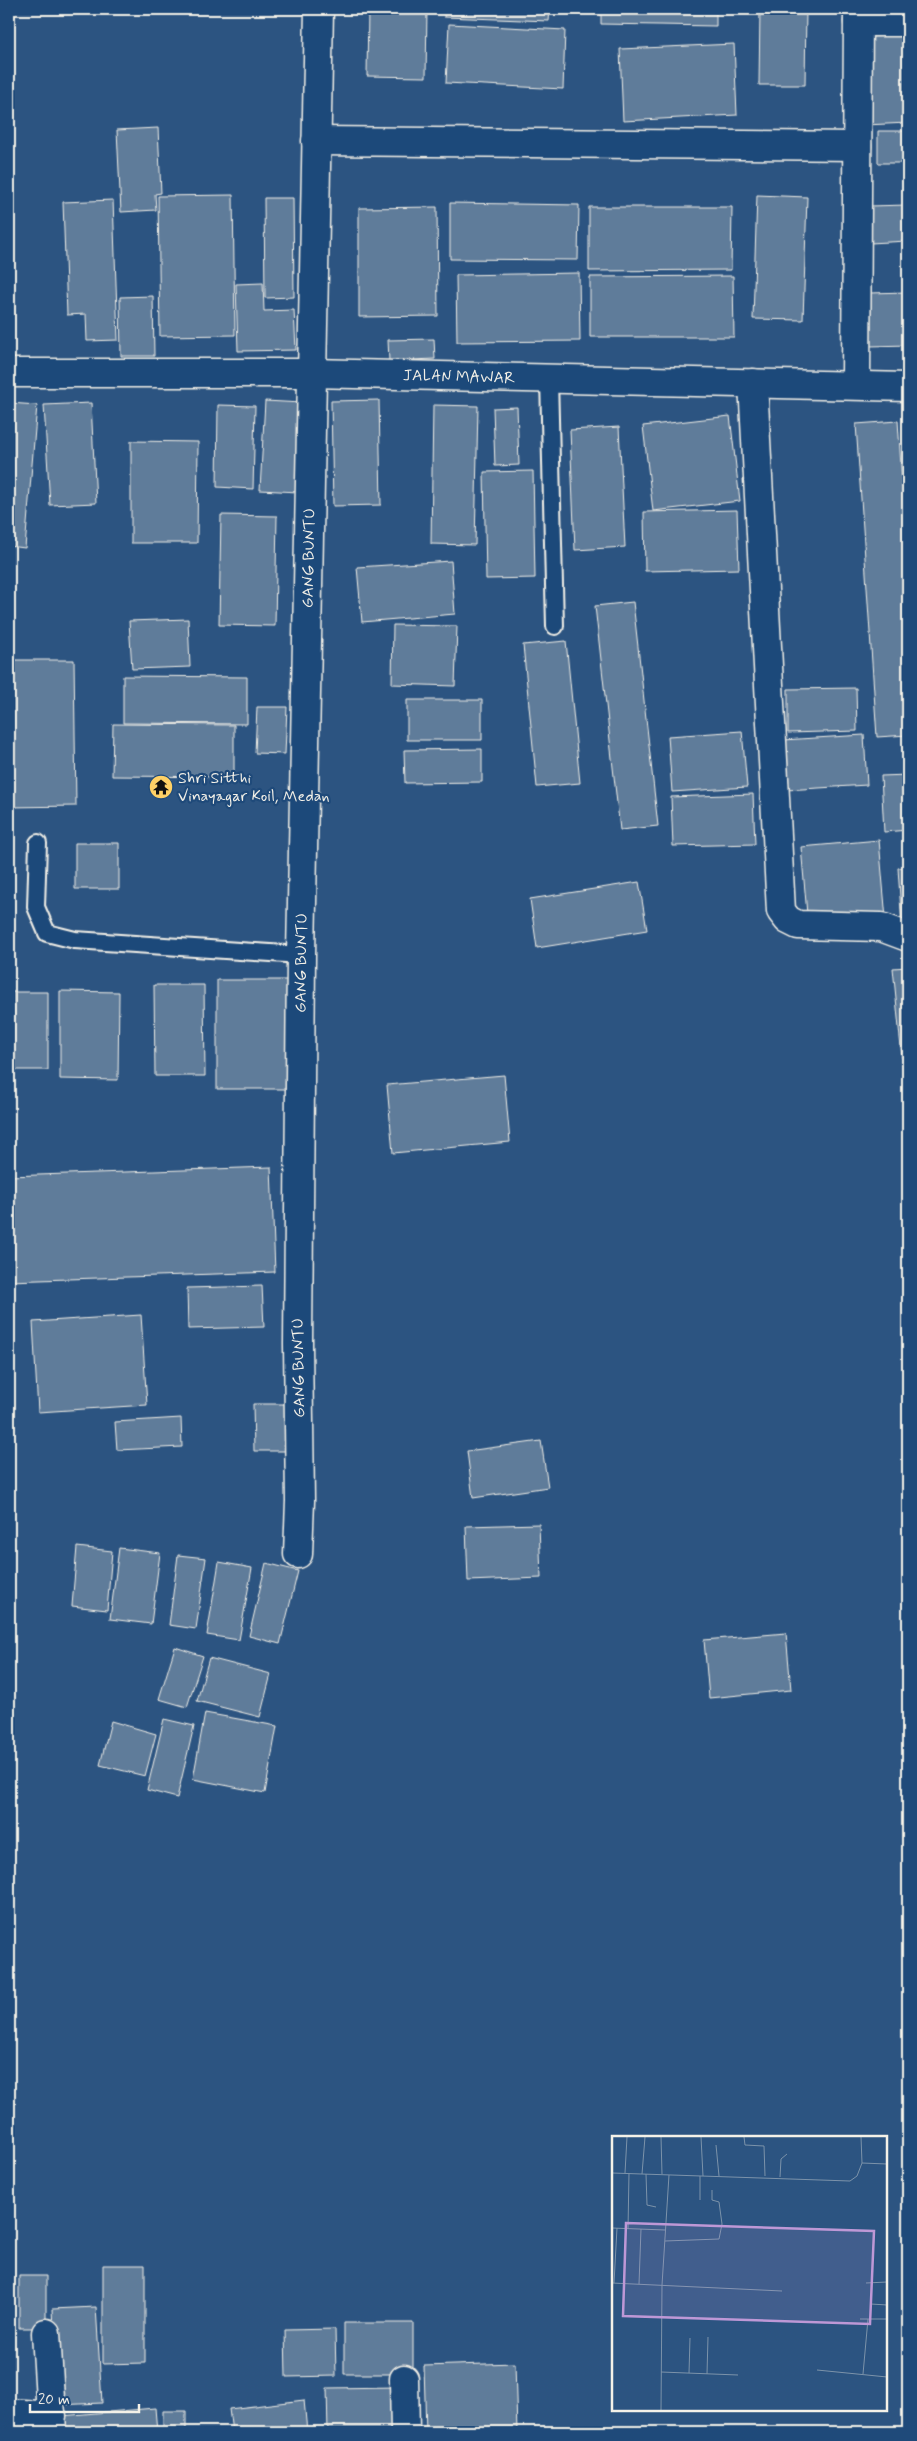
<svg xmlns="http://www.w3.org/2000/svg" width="917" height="2441" viewBox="0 0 917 2441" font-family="Mynerve,sans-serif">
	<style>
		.building { fill: #5e7b9a; stroke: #f4f1e8 }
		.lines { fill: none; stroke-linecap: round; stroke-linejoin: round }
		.lane-casing { stroke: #f4f1e8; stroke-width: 20 }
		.street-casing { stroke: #f4f1e8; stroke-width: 31 }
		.secondary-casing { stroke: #f4f1e8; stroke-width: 31 }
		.lane { stroke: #1f4a7a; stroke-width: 16 }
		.street { stroke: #1f4a7a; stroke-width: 28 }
		.secondary { stroke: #1f4a7a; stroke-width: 28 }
		.labels { text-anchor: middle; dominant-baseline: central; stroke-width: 4.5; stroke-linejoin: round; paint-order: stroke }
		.street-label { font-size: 16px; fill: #f4f1e8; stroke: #1f4a7a }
		.poi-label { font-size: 16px; fill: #f4f1e8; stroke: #1f4a7a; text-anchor: start }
		.inset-road { fill: none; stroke: #7c93aa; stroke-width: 1 }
		.view { fill: #be98d6; fill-opacity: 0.15; stroke: #be98d6; stroke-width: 2.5 }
		.inset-edge { fill: none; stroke: #f4f1e8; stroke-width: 2.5 }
	</style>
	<rect width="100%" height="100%" fill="#2c5481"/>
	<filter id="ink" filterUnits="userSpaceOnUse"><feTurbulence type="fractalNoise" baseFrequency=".02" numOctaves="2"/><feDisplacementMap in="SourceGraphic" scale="10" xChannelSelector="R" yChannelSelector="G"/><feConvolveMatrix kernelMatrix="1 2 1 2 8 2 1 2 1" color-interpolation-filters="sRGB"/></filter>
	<g filter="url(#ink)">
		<path class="building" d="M368,9H427L426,77L367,76Z
			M444,9H550L549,21L444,17Z
			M601,9H716V26L601,24Z
			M760,9H806L805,85H759Z
			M449,24L565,30L563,89L446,83Z
			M908,36V123L865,125L862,37Z
			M734,44L737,115L623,121L620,49Z
			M158,128L161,193L155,194L156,210L121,212L117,130Z
			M878,131H908V163H878Z
			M233,195L235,335L160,336L158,196Z
			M757,195L807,197L803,320L753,319Z
			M264,198H293L294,297L265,298Z
			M113,200L118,340L87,341L86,314L67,315L63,202Z
			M450,203L579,205L578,260L450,259Z
			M908,205V241L870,243L869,206Z
			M437,207L438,316L359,317V208Z
			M589,207H732L731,270L589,271Z
			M579,273L580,341L457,342L456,275Z
			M733,276L734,337H590V277Z
			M263,283L264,311L294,310L296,350L238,351L236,284Z
			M908,292V345L870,346V293Z
			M153,296L154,356H121L120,297Z
			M434,339L435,359L389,361L388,340Z
			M379,400L381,505L333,506L331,401Z
			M265,401L302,403L298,492L260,490Z
			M9,403L37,405L25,548L9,546Z
			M91,403L96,503L50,505L44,405Z
			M218,405L255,406L253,489L217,487Z
			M433,405L478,406L475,545L431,544Z
			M517,407L519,465L495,466L493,408Z
			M730,416L740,501L653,511L643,426Z
			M898,421L908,571V735L877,737L856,424Z
			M619,427L625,547L575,550L570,430Z
			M131,441L198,442L197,543H131Z
			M533,471L535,578L486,579L484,472Z
			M737,510L739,569L645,571L644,512Z
			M221,515L277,516L275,626L219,625Z
			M451,561L455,614L362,622L357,567Z
			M633,602L658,826L620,830L595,606Z
			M188,619L190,667L132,669L129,621Z
			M393,625L457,626L455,686L392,684Z
			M566,641L580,783L537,787L523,645Z
			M9,660H74L76,806L9,807Z
			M123,676L247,677V724L123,723Z
			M856,688L857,731L788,733V689Z
			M407,700H482V740H407Z
			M257,707H287L285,754L255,753Z
			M113,724L234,725V777L112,776Z
			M742,731L747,787L672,792L668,736Z
			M864,735L867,785L786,790L783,740Z
			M482,749V782L405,783L404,750Z
			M908,775V830L884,832L881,776Z
			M753,794L755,844L673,846L671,797Z
			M879,840L886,919L808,925L801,847Z
			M75,843H119V889H75Z
			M908,867V927H902L898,868Z
			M639,882L647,930L537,948L530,899Z
			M908,967V1057L902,1058L893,968Z
			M217,980H288L289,1089H217Z
			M154,985H204L205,1076H155Z
			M60,991L119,992L118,1080L60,1079Z
			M12,992H48V1070H12Z
			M504,1075L510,1142L393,1153L387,1085Z
			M271,1167L275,1272L9,1281V1176Z
			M262,1286L264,1327L188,1329L187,1288Z
			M141,1315L147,1405L38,1412L33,1322Z
			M253,1404H287L288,1451H254Z
			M181,1418L182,1447L117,1450L115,1422Z
			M541,1441L548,1487L473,1498L467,1451Z
			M539,1524L541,1578L468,1581L466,1526Z
			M77,1547L112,1551L107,1610L72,1606Z
			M119,1548L160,1553L151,1624L110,1619Z
			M178,1555L206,1558L196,1629L169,1625Z
			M219,1562L252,1568L239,1640L207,1635Z
			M266,1563L298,1571L280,1644L249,1636Z
			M786,1633L791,1690L709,1698L704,1640Z
			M175,1647L203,1656L187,1707L159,1699Z
			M209,1658L271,1674L260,1717L197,1701Z
			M205,1713L277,1726L265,1793L193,1779Z
			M164,1719L194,1726L177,1798L147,1790Z
			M111,1721L156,1734L145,1776L100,1765Z
			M103,2265H145V2363L103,2364Z
			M19,2276H46V2328H19Z
			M96,2307L102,2403L57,2405L52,2309Z
			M344,2323H413V2374H344Z
			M335,2329L336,2376L286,2377L285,2330Z
			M515,2363L517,2432H426L424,2366Z
			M399,2387L400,2431L328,2432L327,2388Z
			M304,2400L307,2432H232L229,2409Z
			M155,2408L157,2432H63L61,2416Z
			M163,2411H186V2432H163Z
			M33,2420L34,2432H9V2422Z"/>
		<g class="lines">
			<g class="lane-casing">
				<path id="lane" d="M549,378L555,626
					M38,843L36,907L47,933L75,940L301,955"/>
			</g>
			<g class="street-casing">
				<g id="street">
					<path d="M858,22H908"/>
					<path d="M316,141L857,146"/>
					<path d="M753,383L781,911L788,920L798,925L881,927L908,937"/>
					<path d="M856,385L858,9"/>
					<path id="s1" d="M298,1554L300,1501L298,1344L301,955L319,9"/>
					<path d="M46,2333L52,2432"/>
					<path d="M404,2379L405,2432"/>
					<path d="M9,2413L52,2416"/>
				</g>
			</g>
			<g class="secondary-casing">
				<g id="secondary">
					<path id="s2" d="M9,373H311L908,387"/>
				</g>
			</g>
			<use href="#lane" class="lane"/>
			<use href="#street" class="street"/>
			<use href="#secondary" class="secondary"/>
		</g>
	</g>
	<defs>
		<g id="temple-disc" transform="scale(1.25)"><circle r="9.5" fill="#ffd166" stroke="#1f4a7a"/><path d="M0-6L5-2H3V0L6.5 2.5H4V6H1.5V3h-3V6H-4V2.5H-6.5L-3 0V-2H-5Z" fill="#111"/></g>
	</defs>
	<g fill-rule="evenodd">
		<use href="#temple-disc" x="161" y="787"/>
	</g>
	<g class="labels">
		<g class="street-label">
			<text stroke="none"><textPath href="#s2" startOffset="450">JALAN MAWAR</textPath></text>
			<text stroke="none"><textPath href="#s1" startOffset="996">GANG BUNTU</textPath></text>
			<text stroke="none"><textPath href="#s1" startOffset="591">GANG BUNTU</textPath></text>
			<text transform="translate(299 1368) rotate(-91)">GANG BUNTU</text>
		</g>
		<g class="poi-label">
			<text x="178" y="778">Shri Sitthi<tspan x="178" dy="18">Vinayagar Koil, Medan</tspan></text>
		</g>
	</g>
	<g transform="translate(612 2136)">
		<rect width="275" height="275" fill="#2c5481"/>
		<path class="inset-road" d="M49,1L50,38M89,1L91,40M132,1L133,9L152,10L153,40M249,1L250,27M104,9L107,40M0,37L238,45L245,40L250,27L275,28M13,37L15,1M30,38L33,1M34,38L35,69L44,71M88,40V64M168,41L169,23L175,18M0,92L53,94M16,93L17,37M53,105L107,103L110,88L107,66L100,64V54M0,147L170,155M2,147L5,92M254,147L275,146M27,148L29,93M259,168L275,169M248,183H275M205,234L275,241M49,236L126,239M77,237L78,202M95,238L96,201M251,238L256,183M49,274L50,149L57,39"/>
		<path class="view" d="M14,87L262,95L258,188L11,180Z"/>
		<rect width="275" height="275" class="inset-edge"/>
	</g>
	<rect width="917" height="2441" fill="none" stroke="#1f4a7a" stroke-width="30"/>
	<rect x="15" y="15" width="887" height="2411" fill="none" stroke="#f4f1e8" stroke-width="2" filter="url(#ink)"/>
	<path d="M30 2404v8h109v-8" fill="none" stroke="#f4f1e8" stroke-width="2.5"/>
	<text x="38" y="2404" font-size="15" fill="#f4f1e8" stroke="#1f4a7a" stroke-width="4" paint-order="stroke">20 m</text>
</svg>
